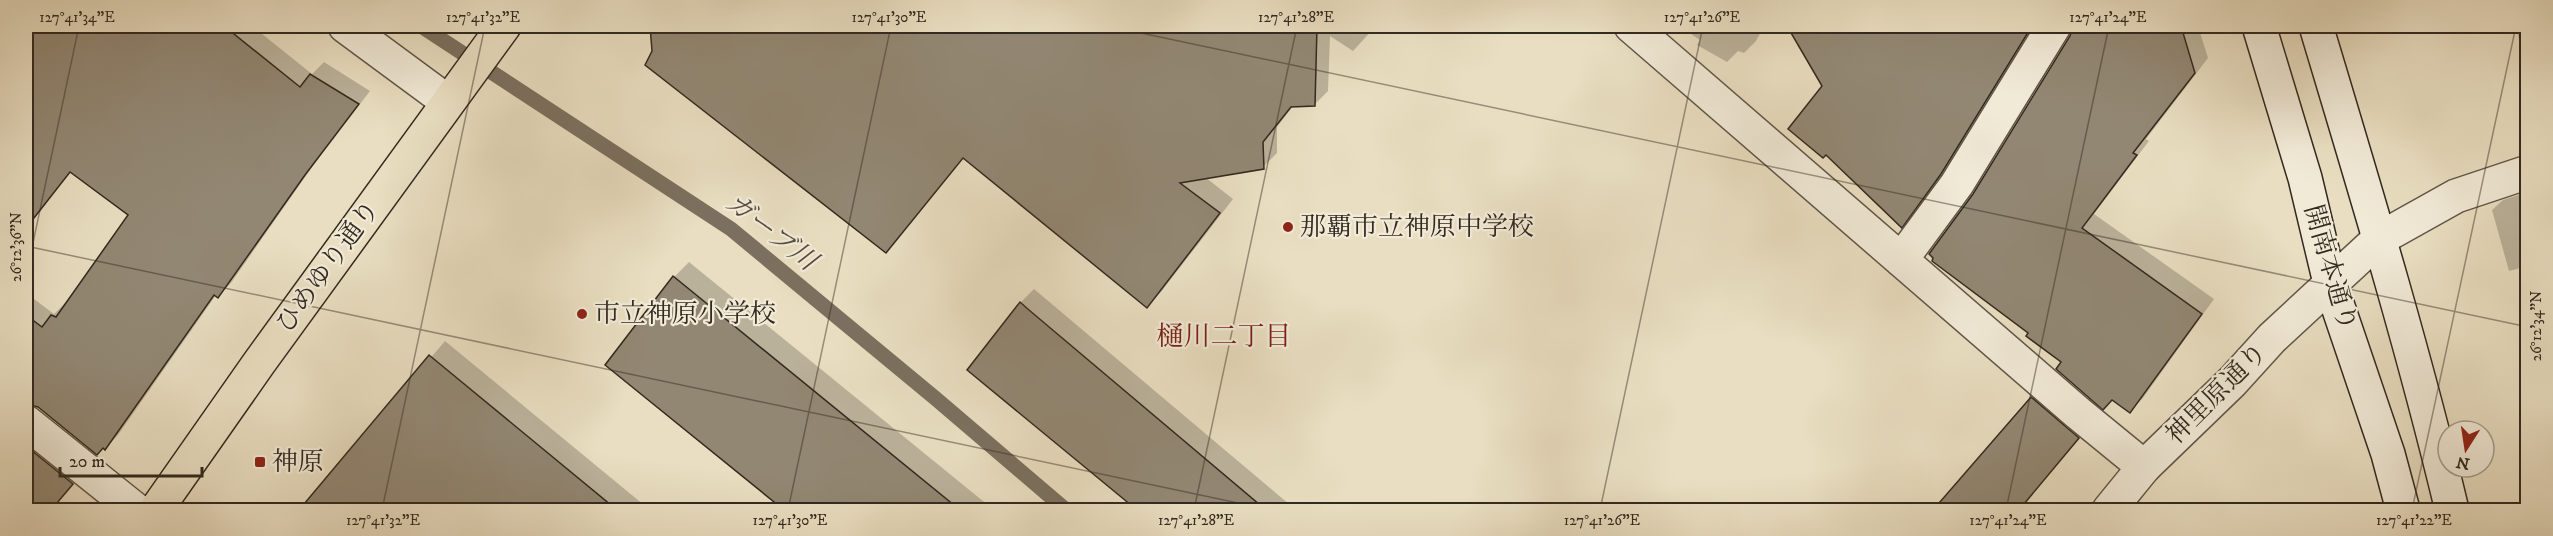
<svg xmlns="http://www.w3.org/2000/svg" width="2553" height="536" viewBox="0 0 2553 536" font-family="'IM FELL DW Pica','Noto Serif JP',serif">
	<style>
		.shadow { fill: #0003 }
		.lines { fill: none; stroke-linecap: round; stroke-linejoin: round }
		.stream { stroke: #7b705f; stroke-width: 15 }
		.building { fill: #928773; stroke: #33291f; stroke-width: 1.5 }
		.minor-casing { stroke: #605648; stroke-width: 36 }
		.tertiary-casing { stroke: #605648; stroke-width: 36 }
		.secondary-casing { stroke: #33291f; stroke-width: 36 }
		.trunk-casing { stroke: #33291f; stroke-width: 36 }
		.minor { stroke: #f1ead7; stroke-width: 33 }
		.tertiary { stroke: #f1ead7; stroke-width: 33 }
		.secondary { stroke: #f1ead7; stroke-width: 33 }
		.trunk { stroke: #e9dec1; stroke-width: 33 }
		.ticks { fill: none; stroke: #33291f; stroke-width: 1.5; stroke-opacity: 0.45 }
		.poi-dot { fill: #8f2418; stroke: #f1ead7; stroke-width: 2 }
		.labels { text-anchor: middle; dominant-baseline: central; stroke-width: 4.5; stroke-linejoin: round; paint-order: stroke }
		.poi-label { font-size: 26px; fill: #33291f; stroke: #f1ead7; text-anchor: start }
		.street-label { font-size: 26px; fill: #33291f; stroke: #f1ead7 }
		.water-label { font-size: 27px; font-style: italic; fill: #574d3f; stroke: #f1ead7 }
		.neighbourhood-label { font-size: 27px; fill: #7a1f14; stroke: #f1ead7 }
		.neatline { fill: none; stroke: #33291f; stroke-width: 2 }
		.ticks-label { font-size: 15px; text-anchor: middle; fill: #33291f }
	</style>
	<rect width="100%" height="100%" fill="#e9dec1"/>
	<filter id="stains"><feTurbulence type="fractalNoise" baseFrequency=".00333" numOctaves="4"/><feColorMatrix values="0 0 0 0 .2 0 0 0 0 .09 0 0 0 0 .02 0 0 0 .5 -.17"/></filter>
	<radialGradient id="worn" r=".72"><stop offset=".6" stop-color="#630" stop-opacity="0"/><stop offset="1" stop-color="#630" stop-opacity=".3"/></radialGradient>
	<path class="shadow" d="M26,26H252L312,74L324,62L370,91L317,160L231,283L218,296L216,295L118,435L105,448L39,406L26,403V293L54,314L65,303L67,304L130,215L71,171L26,230Z
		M651,26H1376L1353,51L1330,36L1328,91L1314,105L1293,106L1277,127V153L1263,167L1205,177L1233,199L1161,292L1147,306L964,157L886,251L654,52Z
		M1679,26H1764L1756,41L1744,53L1738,51L1727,62L1697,45L1700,40Z
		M1789,26H2037L1953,160L1913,214L1902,225Z
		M2079,26H2198L2208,58L2146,139L2149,141L2094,214L2214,299L2143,398L2130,411L2063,362L2030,333L1974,195L2073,32Z
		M2516,26H2528V81Z
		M2528,192V266L2509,271L2492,210L2503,200Z
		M689,262L994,510H787L607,365L674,277Z
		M1034,289L1296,510H1139L969,369L1021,302Z
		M445,341L650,510H301Z
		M2045,385L2091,425L2019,510H1935Z
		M26,422L85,470L51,510H26Z
		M2230,504L2238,510H2223Z
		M2247,504L2255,510H2241Z"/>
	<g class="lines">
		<path class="stream" d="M421,26L731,229L935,398L1066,510"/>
	</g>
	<path class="building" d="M26,26H224L300,87L310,74L359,104L305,175L218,298L214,295L105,450L103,448L97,455L38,407L26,404V315L42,327L51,315L56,317L128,215L70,172L26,228Z
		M650,26H1317L1315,106L1291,107L1263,142L1264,169L1180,183L1220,213L1147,308L963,158L886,253L645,65L652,51Z
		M1787,26H2032L1941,174L1902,228L1826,155L1823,158L1788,129L1822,86Z
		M2073,26H2181L2195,73L2133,153L2137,155L2082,228L2202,314L2130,413L2112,400L2103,410L2056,369L2061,362L2026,336L2028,333L1932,261L1933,258L1929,254L1973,194L2070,36Z
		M673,276L960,510H784L605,365Z
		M1020,302L1029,310L1266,510H1137L967,370Z
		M429,355L617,510H299Z
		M2031,397L2079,438L2019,510H1933Z
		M26,446L73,484L51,510H26Z"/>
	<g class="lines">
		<g class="minor-casing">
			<path id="minor" d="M345,26L448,102
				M1631,26L2078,413L2144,467
				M2379,239L2456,196L2528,172
				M1901,260L1957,184L2054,26
				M26,422L136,510"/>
		</g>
		<g class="tertiary-casing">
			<path id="tertiary" d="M2109,510L2144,467L2232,382L2272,338L2379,239"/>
		</g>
		<g class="secondary-casing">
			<path id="secondary" d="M2259,26L2305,178L2330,283L2388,454L2403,510
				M2316,26C2364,186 2413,347 2452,510"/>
		</g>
		<g class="trunk-casing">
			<path id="trunk" d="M156,510L259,363L504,26"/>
		</g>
		<use href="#minor" class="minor"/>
		<use href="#tertiary" class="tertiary"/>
		<use href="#secondary" class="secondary"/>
		<use href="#trunk" class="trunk"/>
	</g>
	<path class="ticks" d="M1108,26L2528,327M26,246L1271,510M26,276L79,26M382,510L485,26M788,510L891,26M1194,510L1297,26M1600,510L1703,26M2006,510L2109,26M2412,510L2516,26"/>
	<g class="poi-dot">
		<circle cx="1288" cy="227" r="6"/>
		<circle cx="582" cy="314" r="6"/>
		<rect x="254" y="456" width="12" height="12" rx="3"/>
	</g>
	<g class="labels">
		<g class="poi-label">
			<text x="1300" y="227">那覇市立神原中学校</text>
			<text x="594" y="314">市立神原小学校</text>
			<text x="272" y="462">神原</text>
		</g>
		<g class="street-label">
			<text transform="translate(328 267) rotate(-54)">ひめゆり通り</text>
			<text transform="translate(2330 268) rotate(74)">開南本通り</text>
			<text transform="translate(2217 394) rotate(-45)">神里原通り</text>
		</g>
		<g class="water-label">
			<text transform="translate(771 232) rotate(38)">ガーブ川</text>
		</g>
		<g class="neighbourhood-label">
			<text x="1224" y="337">樋川二丁目</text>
		</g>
	</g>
	<rect width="2553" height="536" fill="none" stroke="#e9dec1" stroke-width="66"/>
	<g transform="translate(2466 449) rotate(192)"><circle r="28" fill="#f1ead7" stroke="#a59d8d" stroke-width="1.5"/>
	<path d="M0-4.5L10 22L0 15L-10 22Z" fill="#8f2418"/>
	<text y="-9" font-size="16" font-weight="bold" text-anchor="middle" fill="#33291f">N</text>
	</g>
	<path d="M60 467v9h142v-9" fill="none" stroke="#33291f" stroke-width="3"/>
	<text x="69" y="467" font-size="18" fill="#33291f" stroke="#f1ead7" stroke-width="4.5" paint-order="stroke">20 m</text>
	<rect x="33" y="33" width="2487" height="470" class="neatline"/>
	<g class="ticks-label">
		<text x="77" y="22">127°41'34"E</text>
		<text x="483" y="22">127°41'32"E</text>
		<text x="889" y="22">127°41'30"E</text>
		<text x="1296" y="22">127°41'28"E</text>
		<text x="1702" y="22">127°41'26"E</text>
		<text x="2108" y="22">127°41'24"E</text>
		<text transform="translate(16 247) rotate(-90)" y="5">26°12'36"N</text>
		<text transform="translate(2536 326) rotate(-90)" y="5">26°12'34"N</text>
		<text x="383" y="525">127°41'32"E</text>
		<text x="790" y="525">127°41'30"E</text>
		<text x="1196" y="525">127°41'28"E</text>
		<text x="1602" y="525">127°41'26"E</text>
		<text x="2008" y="525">127°41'24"E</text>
		<text x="2414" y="525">127°41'22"E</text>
	</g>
	<rect width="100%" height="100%" filter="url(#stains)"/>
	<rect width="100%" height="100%" fill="url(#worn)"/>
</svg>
